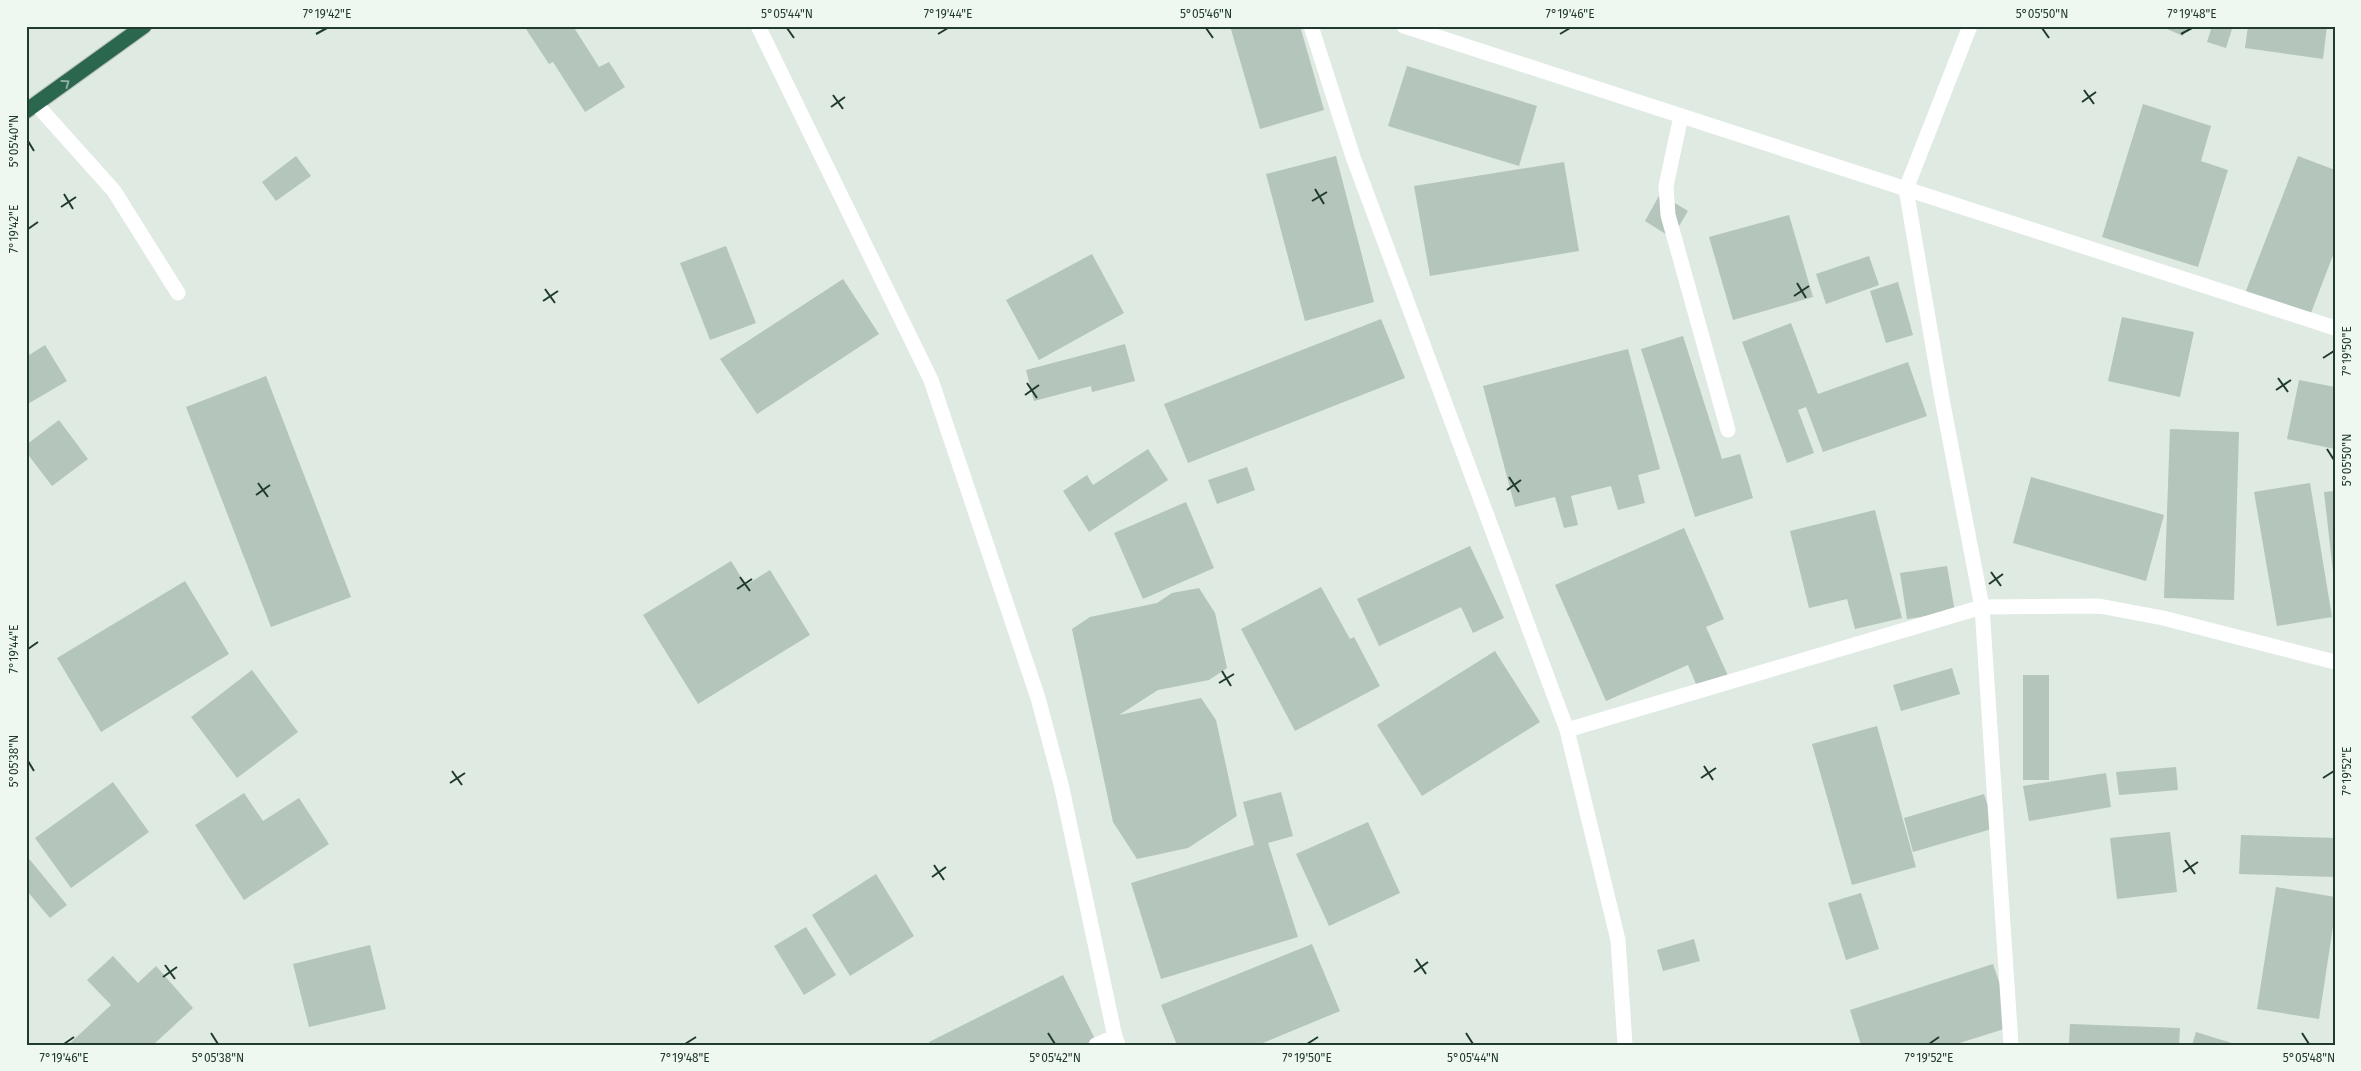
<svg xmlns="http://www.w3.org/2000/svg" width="2361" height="1071" viewBox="0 0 2361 1071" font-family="'Fira Sans',sans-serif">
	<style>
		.building { fill: #b4c5bb }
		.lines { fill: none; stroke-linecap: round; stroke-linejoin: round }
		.highway-casing { stroke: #bcc4c0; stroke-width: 17 }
		.street { stroke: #fff; stroke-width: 15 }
		.highway { stroke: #2b664f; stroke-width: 15 }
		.oneway { stroke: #8daea0 }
		.ticks { fill: none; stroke: #203a2e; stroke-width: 2 }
		.neatline { fill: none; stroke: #203a2e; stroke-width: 2 }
		.ticks-label { font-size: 12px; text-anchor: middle; fill: #203a2e }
	</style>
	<rect width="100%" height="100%" fill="#deeae2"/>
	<path class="building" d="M524,26H573L599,67L609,62L625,87L585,112L553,62L549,64Z
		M1230,26H1300L1324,110L1260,129Z
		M2160,26H2187L2183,36Z
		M2212,26H2233L2226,48L2207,42Z
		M2248,26H2327L2323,59L2245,48Z
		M1407,66L1537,106L1519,166L1388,126Z
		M2143,104L2211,126L2201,161L2228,170L2198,267L2102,237Z
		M296,156L311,176L276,201L262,182Z
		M1336,156L1374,302L1305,321L1266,174Z
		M2298,156L2335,170V250L2306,326L2242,301Z
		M1564,162L1579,251L1430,276L1414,186Z
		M1660,194L1688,211L1672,238L1645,221Z
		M1789,215L1813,297L1733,320L1709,237Z
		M726,246L756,323L710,340L680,263Z
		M1092,254L1124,313L1039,360L1006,300Z
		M1869,256L1879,285L1826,304L1816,274Z
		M843,279L879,334L757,414L720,359Z
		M1898,282L1913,335L1886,343L1870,291Z
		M2122,317L2194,332L2180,397L2108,381Z
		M1381,319L1405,378L1188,463L1164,404Z
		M1791,323L1818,394L1908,362L1927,416L1823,452L1806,407L1798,410L1814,453L1787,463L1742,342Z
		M1683,336L1722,459L1740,454L1753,498L1695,517L1641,349Z
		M1125,344L1135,381L1092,392L1091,386L1034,401L1026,370Z
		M45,345L67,381L26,405V357Z
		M1628,349L1660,469L1638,475L1645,503L1618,510L1611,486L1571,496L1578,525L1564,528L1555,497L1515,507L1483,386Z
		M266,376L351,597L271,627L186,407Z
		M2299,380L2335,387V449L2287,439Z
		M59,420L88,459L52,486L26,452V445Z
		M2170,429L2239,432L2234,600L2164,598Z
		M1148,449L1168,480L1089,532L1063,491L1087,475L1093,485Z
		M1247,467L1255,490L1217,504L1208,480Z
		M2031,477L2164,515L2146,581L2013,543Z
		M2310,483L2332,617L2277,626L2254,492Z
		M2335,491V572H2333L2324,492Z
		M1186,502L1214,568L1143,599L1114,533Z
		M1875,510L1902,618L1855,629L1847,599L1809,608L1790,531Z
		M1684,528L1724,619L1706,627L1729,678L1699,691L1688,665L1606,701L1555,585Z
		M1470,546L1504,618L1473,633L1461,607L1379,646L1357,599Z
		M731,561L746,585L770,570L810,635L698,704L643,615Z
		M1947,566L1955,612L1907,619L1900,573Z
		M185,581L229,654L101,732L57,658Z
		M1321,587L1350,639L1354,637L1380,686L1295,731L1241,629Z
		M1199,588L1215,613L1227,668L1209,680L1158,690L1119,715L1201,698L1216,720L1237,816L1188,848L1137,859L1113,822L1072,629L1090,617L1157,603L1172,593Z
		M1495,651L1540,722L1422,796L1377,725Z
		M1952,668L1960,694L1901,711L1893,685Z
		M252,670L298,732L237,778L191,717Z
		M2023,675H2049V780H2023Z
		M1877,726L1916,867L1852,885L1812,744Z
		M2176,767L2178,790L2119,795L2116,772Z
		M2106,773L2111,807L2029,821L2023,786Z
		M113,782L149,832L71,888L35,838Z
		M1281,792L1293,836L1268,843L1298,937L1161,979L1131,883L1254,845L1243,802Z
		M244,793L263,821L299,798L329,844L244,900L195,825Z
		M1984,794L1995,828L1913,852L1904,818Z
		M1368,822L1400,893L1329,926L1296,854Z
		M2170,832L2177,892L2117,899L2110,838Z
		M2241,835L2335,838V877L2239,874Z
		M26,855L67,905L50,918L26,890Z
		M876,874L914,936L850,976L812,915Z
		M2276,887L2335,897V913L2319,1019L2257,1009Z
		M1861,893L1879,949L1846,960L1828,903Z
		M806,927L836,975L804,995L774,946Z
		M1694,939L1700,961L1663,971L1657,950Z
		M1312,944L1340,1011L1258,1045H1177L1161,1005Z
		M370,945L386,1009L309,1027L293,964Z
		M113,956L138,983L156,966L193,1008L153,1045H68L111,1005L87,980Z
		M1993,964L2014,1026L1953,1045H1861L1850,1010Z
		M1063,975L1098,1045H931L929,1042Z
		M2070,1024L2180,1028L2179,1045H2069Z
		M2196,1032L2235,1044V1045H2192Z"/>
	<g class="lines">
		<g class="highway-casing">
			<path id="highway" d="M26,111L144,26"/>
		</g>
		<path class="street" d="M758,26L931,380L1038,698L1061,784L1115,1037L1118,1045
			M1311,26L1353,157L1567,730L1618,940L1625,1045
			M1404,26L2335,328
			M1970,26L1906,189L1942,399L1982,607L2011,1045
			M36,104L114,191L178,293
			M1681,116L1666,186L1668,215L1728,430
			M1567,730L1982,607L2099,606L2163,618L2335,662
			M1096,1045L1115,1037"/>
		<use href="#highway" class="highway"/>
	</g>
	<defs><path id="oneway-chevron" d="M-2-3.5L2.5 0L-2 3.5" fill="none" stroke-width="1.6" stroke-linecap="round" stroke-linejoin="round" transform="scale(1.25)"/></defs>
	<use class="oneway" href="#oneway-chevron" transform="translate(66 83) rotate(-36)"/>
	<path class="ticks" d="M787,28L794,38M1206,28L1213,38M2042,28L2049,38M316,34L327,28M938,34L948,28M1560,34L1570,28M2181,34L2192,28M2084,90L2094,104M833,95L843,109M2082,102L2096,92M831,107L845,97M28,141L34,151M1315,189L1324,204M64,194L73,209M1312,201L1327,192M61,207L76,197M28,229L38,222M1797,283L1806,298M545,289L555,303M1794,296L1809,286M543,301L558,291M2323,358L2334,351M2278,378L2288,392M1027,383L1037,398M2276,390L2291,380M1025,395L1039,385M2327,449L2334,460M1509,477L1519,492M258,483L268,497M1507,490L1521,480M256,495L270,485M1991,572L2001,586M740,577L750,591M1989,584L2003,574M737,589L752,579M28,649L38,642M1222,671L1231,686M1219,683L1234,674M28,761L34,771M1704,766L1713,780M452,771L462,785M1701,778L1716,768M2323,778L2334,771M450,783L465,773M2185,860L2195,874M934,865L944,880M2183,872L2198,862M932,877L946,867M1416,959L1426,974M165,965L175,979M1414,972L1428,962M163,977L177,967M211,1033L218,1044M1048,1033L1055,1044M1466,1033L1473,1044M2302,1033L2309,1044M64,1044L74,1037M685,1044L696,1037M1307,1044L1318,1037M1929,1044L1939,1037"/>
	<rect width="2361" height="1071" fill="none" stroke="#eff7f1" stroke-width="55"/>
	<rect x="28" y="28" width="2306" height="1016" class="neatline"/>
	<g class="ticks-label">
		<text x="327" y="18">7°19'42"E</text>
		<text x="787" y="18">5°05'44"N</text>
		<text x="948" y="18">7°19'44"E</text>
		<text x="1206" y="18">5°05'46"N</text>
		<text x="1570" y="18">7°19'46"E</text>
		<text x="2042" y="18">5°05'50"N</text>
		<text x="2192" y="18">7°19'48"E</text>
		<text transform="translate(14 141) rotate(-90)" y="4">5°05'40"N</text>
		<text transform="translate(14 229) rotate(-90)" y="4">7°19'42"E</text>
		<text transform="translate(2347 351) rotate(-90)" y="4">7°19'50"E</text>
		<text transform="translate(2347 460) rotate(-90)" y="4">5°05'50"N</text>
		<text transform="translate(14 649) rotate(-90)" y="4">7°19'44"E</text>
		<text transform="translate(14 761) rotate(-90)" y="4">5°05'38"N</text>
		<text transform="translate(2347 771) rotate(-90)" y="4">7°19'52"E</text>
		<text x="64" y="1062">7°19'46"E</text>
		<text x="218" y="1062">5°05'38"N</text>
		<text x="685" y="1062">7°19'48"E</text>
		<text x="1055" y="1062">5°05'42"N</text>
		<text x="1307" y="1062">7°19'50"E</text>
		<text x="1473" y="1062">5°05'44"N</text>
		<text x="1929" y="1062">7°19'52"E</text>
		<text x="2309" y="1062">5°05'48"N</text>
	</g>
</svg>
